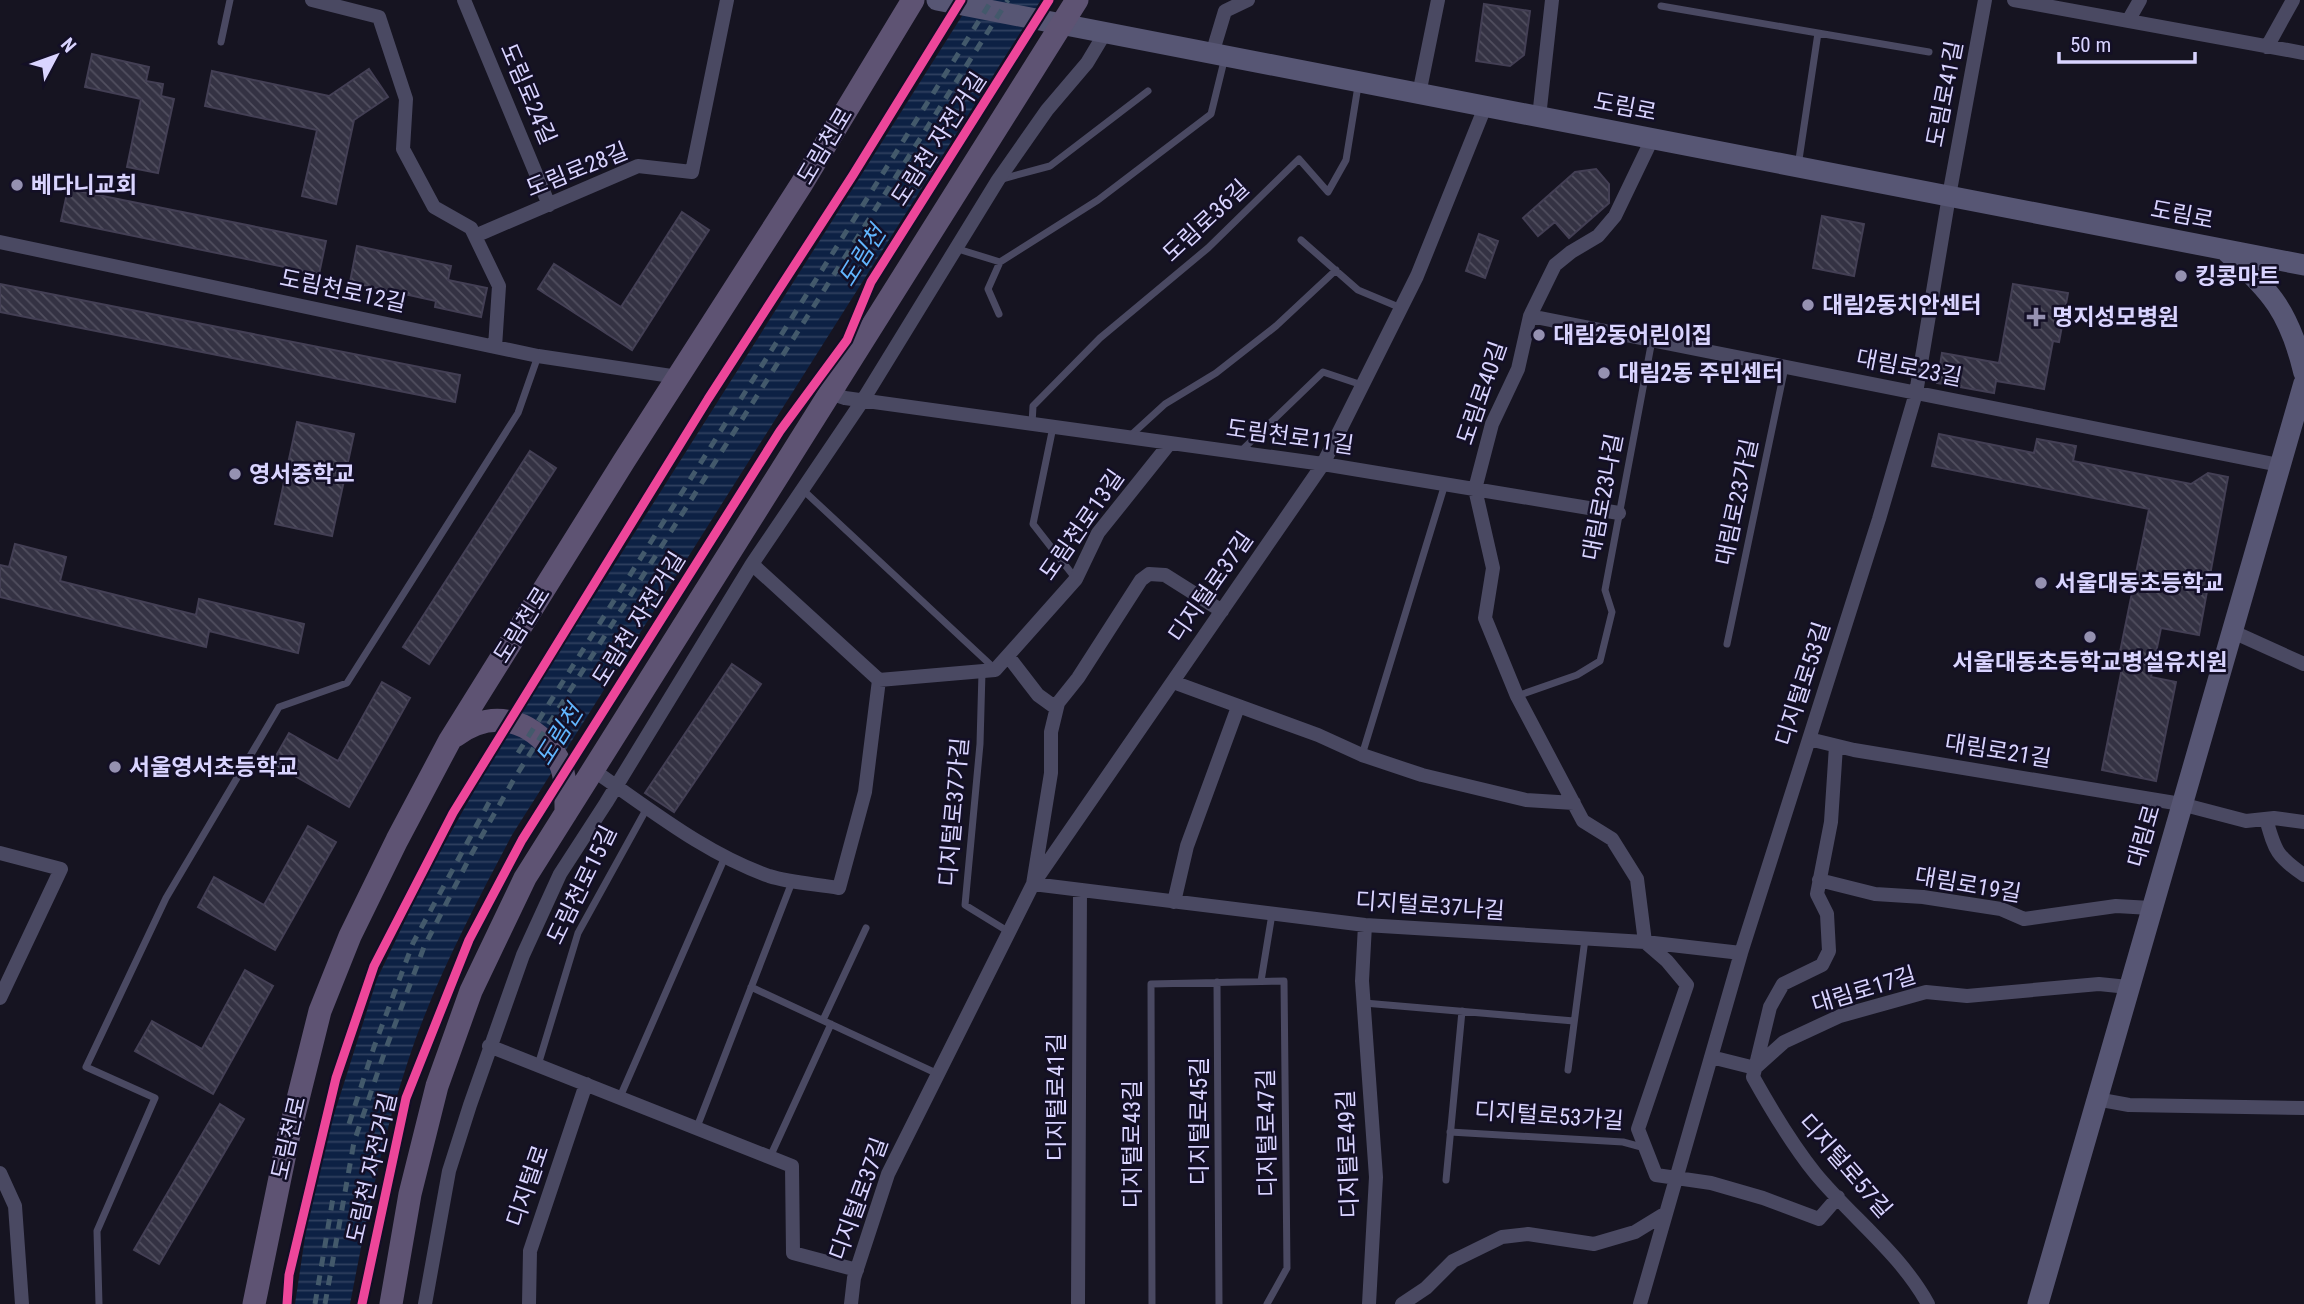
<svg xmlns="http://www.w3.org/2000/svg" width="2304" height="1304" viewBox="0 0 2304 1304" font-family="'Roboto Condensed','Noto Sans KR',sans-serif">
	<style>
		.water { fill: url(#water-rules) }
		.building { fill: url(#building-back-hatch); stroke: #433f54; stroke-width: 2 }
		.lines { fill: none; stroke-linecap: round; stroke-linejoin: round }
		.lane { stroke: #4a4962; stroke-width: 7 }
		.street { stroke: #4a4962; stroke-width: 14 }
		.secondary { stroke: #575674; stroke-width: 21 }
		.primary { stroke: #5e5373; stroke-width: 23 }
		.rail { stroke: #43596b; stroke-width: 5; stroke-dasharray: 10 9; stroke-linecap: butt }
		.cycleway-casing { stroke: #130f26; stroke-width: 13 }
		.cycleway { stroke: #ed469a; stroke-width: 9 }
		.poi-dot { fill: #9591b1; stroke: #130f26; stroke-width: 2.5 }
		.labels { text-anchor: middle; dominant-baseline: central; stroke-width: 5; stroke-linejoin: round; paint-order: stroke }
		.street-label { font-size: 23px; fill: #d9d4ff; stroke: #130f26 }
		.poi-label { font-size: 23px; font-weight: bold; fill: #d9d4ff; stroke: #130f26; text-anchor: start }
		.water-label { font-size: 24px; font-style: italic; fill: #62b6ff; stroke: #130f26 }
	</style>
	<defs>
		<pattern id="water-rules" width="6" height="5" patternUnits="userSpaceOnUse" patternTransform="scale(1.75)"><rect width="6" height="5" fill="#0d2144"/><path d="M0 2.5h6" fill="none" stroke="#304060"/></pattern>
		<pattern id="building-back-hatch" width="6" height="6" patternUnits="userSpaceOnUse" patternTransform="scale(1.75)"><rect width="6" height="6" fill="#343243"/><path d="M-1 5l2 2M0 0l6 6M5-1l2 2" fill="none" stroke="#514f5f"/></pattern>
	</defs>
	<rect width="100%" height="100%" fill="#161421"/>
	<path class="water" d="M972,0H1041L512,835C473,909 434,982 408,1061C381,1141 366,1222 350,1304H295L309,1210L331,1124L377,979L427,875L484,773L554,660Z"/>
	<path class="building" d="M1484,4L1530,11L1524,55L1510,66L1476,61Z
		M92,54L149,67L146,81L163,84L161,96L174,99L158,173L127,167L141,99L85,87Z
		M369,69L388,97L354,120L336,204L302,196L317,130L205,106L212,71L329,96Z
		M1596,169L1609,184V203L1569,238L1555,222L1538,236L1523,218L1575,172Z
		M68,189L326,241L319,274L61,221Z
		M682,212L709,230L632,350L538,289L554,264L621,307Z
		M1822,216L1864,224L1854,276L1813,268Z
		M1479,234L1498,241L1485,278L1466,271Z
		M357,246L451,266L448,280L487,288L481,317L435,307L436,301L350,282Z
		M0,284L460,375L455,402L0,312Z
		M2013,284L2068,293L2059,342L2053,341L2044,389L1996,381L1994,393L1937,383L1942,353L1999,363Z
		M297,422L354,434L332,536L275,524Z
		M1939,434L2034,453L2037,439L2076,446L2073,461L2191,484L2208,473L2228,477L2199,635L2161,628L2151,677L2176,682L2156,781L2102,770L2123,663L2118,662L2149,509L1932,466Z
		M530,451L556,468L429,664L403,647Z
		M15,544L66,557L60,581L196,615L199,599L304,624L298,653L209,631L206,647L0,597V565L9,567Z
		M732,664L761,684L674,812L645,793Z
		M382,682L410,698L349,807L272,763L289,733L338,761Z
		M308,826L336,842L275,950L198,907L214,877L264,905Z
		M245,970L273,986L213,1094L135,1051L152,1021L202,1049Z
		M220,1104L244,1119L159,1264L134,1250Z"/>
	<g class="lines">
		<path class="lane" d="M1661,6L1818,33
			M221,42L230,0
			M1798,166L1818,33L1929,52
			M1002,179L1050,166L1148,91
			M1301,240L1358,290L1401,308
			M958,249L1000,262
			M999,314L988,289L1000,262L1098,200L1211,114L1225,57
			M1032,424L1033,406L1100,338L1208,248L1299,159L1328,192L1346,160L1358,86
			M1053,427L1033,524L1076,579
			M1130,436L1165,404L1216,373L1276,326L1336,270
			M1240,452L1323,372L1362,385
			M803,490L995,669
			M1727,644L1785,367
			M982,672L980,744L965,905L1009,932
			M1517,696L1577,675L1600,661L1612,612L1605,590L1652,340
			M1362,755L1445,484
			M1261,981L1272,914
			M1217,982L1219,1304
			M751,987L938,1074
			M1364,1003L1574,1021
			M823,1020L866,928
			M538,1065L578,933L647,808
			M1568,1070L1585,939
			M620,1097L725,857
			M697,1127L792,882
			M1450,1132L1623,1142L1645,1148
			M770,1157L831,1024
			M1446,1180L1462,1011
			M99,1304L97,1231L155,1098L86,1067L166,898L279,707L347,683L518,413L538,356
			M1152,1304L1151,984L1284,981L1287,1268L1267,1304"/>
		<path class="street" d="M312,0L379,17L406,99L403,149L434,207L471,228L499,286L495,347
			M464,0L549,205
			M2014,0L2304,53
			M2128,21L2140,0
			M2267,47L2293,0
			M1212,54L1225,11L1248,0
			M1419,94L1438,0
			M1539,117L1552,0
			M1652,139L1615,216L1598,236L1571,252L1555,265L1530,316L1518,369L1492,424L1475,489L1493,568L1485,618L1517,696L1583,821L1612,839L1637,879L1645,942L1667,961L1687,985L1638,1129L1656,1175L1711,1183L1763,1198L1819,1219L1838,1197
			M475,236L638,166L692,172L727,0
			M0,242L538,356L678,377
			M1530,316L2279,465
			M830,393L845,398L1323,464L1619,513
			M752,564L879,680
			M1222,611L1165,575L1149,574L1141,580L1078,678L1058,703L1051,732V773L1033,884L1365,925L1645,942L1741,953
			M2231,631L2304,664
			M1008,656L1038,695L1056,708
			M1173,682L1318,735L1362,755L1422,775L1526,800L1574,803
			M1809,739L1854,750L2181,804L2246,821L2274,818L2304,822
			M1836,746L1831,822L1817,894L1827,914L1829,951L1822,965L1783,984L1770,1007L1753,1077C1772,1111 1791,1143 1815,1173C1851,1217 1900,1253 1928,1304
			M593,770C650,809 704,853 769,876C791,883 816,884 839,888L865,792L879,680L995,670L1076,579L1098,533L1170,443
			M2266,819C2275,850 2276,856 2304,875
			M0,853L61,869L0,998
			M1819,880L1875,894L1923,897L2001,909L2024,919L2116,906L2151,908
			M1174,902L1187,846L1238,707
			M1365,925L1362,981L1376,1177L1369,1304
			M489,1046L792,1166L793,1253L857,1270
			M1711,1057L1755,1068L1784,1042L1840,1016L1926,992L1967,996L2099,984L2128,987
			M2096,1099L2129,1105L2304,1108
			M0,1173L15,1206L22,1304
			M425,1304L449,1171L470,1105L523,955L560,874L606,803L752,564L863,400L998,180L1047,110L1087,63L1105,33
			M529,1304L530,1251L586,1084
			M851,1304L854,1278L888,1174L1033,884L1323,464L1417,276L1485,107
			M1078,1304L1080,890
			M1402,1304L1426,1288L1453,1261L1502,1237L1528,1234L1594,1244L1635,1232L1666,1213
			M1640,1304L1741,953L1879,519L1916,393L1949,196L1985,0"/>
		<path class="secondary" d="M937,0L2304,265
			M2227,252C2272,291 2290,314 2304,373
			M2038,1304L2304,383"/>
		<path class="primary" d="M455,736C491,709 529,718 555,754C567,771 566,794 566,813
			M254,1304L288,1139L320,1011L350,936L397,840L450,740L624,461L801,185L913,0
			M391,1304L410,1194L437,1086L471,991L525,878L1077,0"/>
		<path class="rail" d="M518,753L992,0
			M349,1124L374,1047L413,943L493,795
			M315,1304L334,1192
			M325,1304L354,1142L385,1051L424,947L471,855L514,779L1008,0"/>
		<g class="cycleway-casing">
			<path id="cycleway" d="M287,1304L289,1275L336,1078L374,966L453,813L708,399L853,175L961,0
				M362,1304L406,1098L469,940L522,840L780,431L847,340L871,282L1049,0"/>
		</g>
		<use href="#cycleway" class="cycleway"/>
	</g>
	<g class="poi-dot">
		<circle cx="17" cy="185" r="7"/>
		<circle cx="2181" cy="276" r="7"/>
		<circle cx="1808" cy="305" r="7"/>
		<path d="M2032.5 306.5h7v7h7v7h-7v7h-7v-7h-7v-7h7z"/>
		<circle cx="1539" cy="335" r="7"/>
		<circle cx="1604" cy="373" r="7"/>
		<circle cx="235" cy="474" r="7"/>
		<circle cx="2041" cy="583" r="7"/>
		<circle cx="2090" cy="637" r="7"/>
		<circle cx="115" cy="767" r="7"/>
	</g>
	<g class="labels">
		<g class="street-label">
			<text transform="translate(528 94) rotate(67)">도림로24길</text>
			<text transform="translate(1945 94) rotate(-79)">도림로41길</text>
			<text transform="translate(1625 107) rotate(11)">도림로</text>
			<text transform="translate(939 139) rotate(-57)">도림천 자전거길</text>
			<text transform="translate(825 146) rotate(-59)">도림천로</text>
			<text transform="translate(577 170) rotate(-22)">도림로28길</text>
			<text transform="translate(2182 215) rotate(11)">도림로</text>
			<text transform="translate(1206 221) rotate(-43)">도림로36길</text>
			<text transform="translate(343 291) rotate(12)">도림천로12길</text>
			<text transform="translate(1909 368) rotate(11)">대림로23길</text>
			<text transform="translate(1482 393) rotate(-71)">도림로40길</text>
			<text transform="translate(1290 437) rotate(8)">도림천로11길</text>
			<text transform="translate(1603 497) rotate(-79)">대림로23나길</text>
			<text transform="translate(1737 502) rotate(-78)">대림로23가길</text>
			<text transform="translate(1082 525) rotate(-55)">도림천로13길</text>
			<text transform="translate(1211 587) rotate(-55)">디지털로37길</text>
			<text transform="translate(639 619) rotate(-58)">도림천 자전거길</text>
			<text transform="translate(522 625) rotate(-58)">도림천로</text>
			<text transform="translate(1803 684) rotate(-72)">디지털로53길</text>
			<text transform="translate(1998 751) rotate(9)">대림로21길</text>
			<text transform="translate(954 812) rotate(-85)">디지털로37가길</text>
			<text transform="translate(2144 836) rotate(-74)">대림로</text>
			<text transform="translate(582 885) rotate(-64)">도림천로15길</text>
			<text transform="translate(1968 885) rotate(10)">대림로19길</text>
			<text transform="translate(1430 906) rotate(4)">디지털로37나길</text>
			<text transform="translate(1864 990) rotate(-17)">대림로17길</text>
			<text transform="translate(1056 1097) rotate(-90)">디지털로41길</text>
			<text transform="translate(1549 1116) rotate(4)">디지털로53가길</text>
			<text transform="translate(1199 1121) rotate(-90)">디지털로45길</text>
			<text transform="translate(1267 1133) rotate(-91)">디지털로47길</text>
			<text transform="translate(289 1138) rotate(-77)">도림천로</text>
			<text transform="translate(1132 1144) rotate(-90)">디지털로43길</text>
			<text transform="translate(1348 1154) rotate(-92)">디지털로49길</text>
			<text transform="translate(1845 1166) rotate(49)">디지털로57길</text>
			<text transform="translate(372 1168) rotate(-77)">도림천 자전거길</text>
			<text transform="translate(528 1186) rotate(-71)">디지털로</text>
			<text transform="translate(859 1199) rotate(-70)">디지털로37길</text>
		</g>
		<g class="poi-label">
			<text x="31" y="185">베다니교회</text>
			<text x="2195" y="276">킹콩마트</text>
			<text x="1822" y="305">대림2동치안센터</text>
			<text x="2052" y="317">명지성모병원</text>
			<text x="1553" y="335">대림2동어린이집</text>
			<text x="1618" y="373">대림2동 주민센터</text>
			<text x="249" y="474">영서중학교</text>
			<text x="2055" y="583">서울대동초등학교</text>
			<text x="2090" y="662" text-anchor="middle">서울대동초등학교병설유치원</text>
			<text x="129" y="767">서울영서초등학교</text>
		</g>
		<g class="water-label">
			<text transform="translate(862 256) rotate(-58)">도림천</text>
			<text transform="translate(559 735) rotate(-58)">도림천</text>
		</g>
	</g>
	<g transform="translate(56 56) rotate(49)" stroke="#130f26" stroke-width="5" paint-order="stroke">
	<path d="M0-5L12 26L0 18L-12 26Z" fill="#d9d4ff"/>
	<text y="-10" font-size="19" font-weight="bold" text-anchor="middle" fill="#d9d4ff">N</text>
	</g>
	<path d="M2059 52v10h136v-10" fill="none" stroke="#d9d4ff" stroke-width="3.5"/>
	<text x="2070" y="52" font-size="21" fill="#d9d4ff" stroke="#130f26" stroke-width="5" paint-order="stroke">50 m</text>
</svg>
